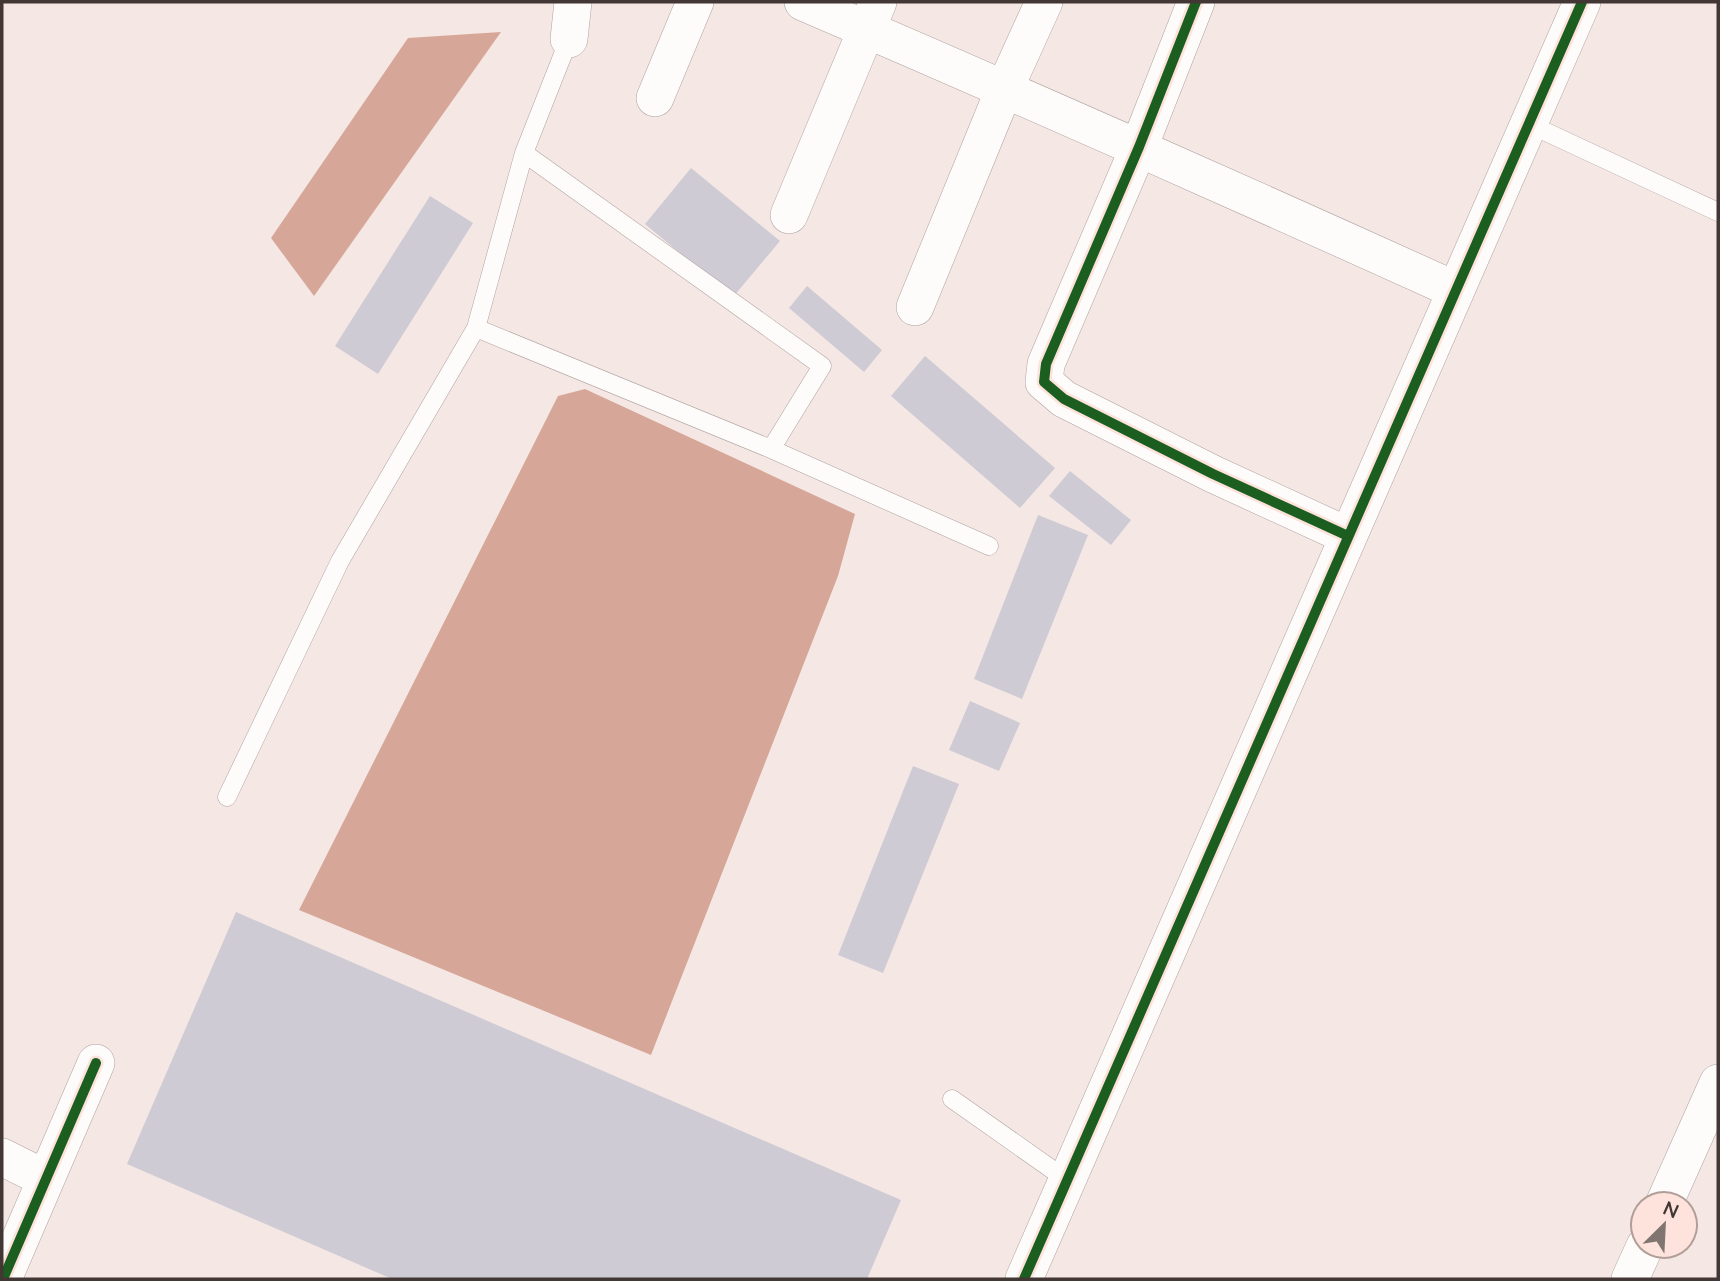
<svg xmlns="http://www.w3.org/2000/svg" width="1720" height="1281" viewBox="0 0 1720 1281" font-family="Lato,sans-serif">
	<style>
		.water { fill: #d6a798 }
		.building { fill: #cecbd4 }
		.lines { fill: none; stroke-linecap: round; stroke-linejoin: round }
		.lane-casing { stroke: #aea3a0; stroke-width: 19 }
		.street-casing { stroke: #aea3a0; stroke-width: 38 }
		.lane { stroke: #fefbfb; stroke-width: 18 }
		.street { stroke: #fefbfb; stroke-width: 37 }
		.cycleway-casing { stroke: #fde3db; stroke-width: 15 }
		.cycleway { stroke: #1b5e20; stroke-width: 10 }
	</style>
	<rect width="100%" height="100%" fill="#f5e7e3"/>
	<path class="water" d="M501,32L314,296L271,238L408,38Z
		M585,389L855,514L838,576L651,1055L299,910L558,396Z"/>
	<path class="building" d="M691,168L780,241L733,297L645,224Z
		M430,196L473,223L378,374L335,346Z
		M807,286L882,350L864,372L789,308Z
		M925,356L1055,468L1020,508L891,396Z
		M1070,471L1131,520L1111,545L1049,496Z
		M1038,515L1088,535L1022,699L974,679Z
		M970,701L1020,723L999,771L949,750Z
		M913,766L959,784L883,973L838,955Z
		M236,912L901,1200L867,1279H392L127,1164Z"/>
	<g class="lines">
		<g class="lane-casing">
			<path id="lane" d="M1529,124L1718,212
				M524,153L822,366L771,449
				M476,328L771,449L989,546
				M227,797L340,561L476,328L524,153L569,39
				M952,1099L1067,1180"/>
		</g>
		<g class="street-casing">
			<path id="street" d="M803,2C1022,96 1239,192 1455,290
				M1196,2L1139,147L1046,364L1044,382L1064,399L1213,474L1348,536
				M569,39L573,2
				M655,98L695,2
				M789,215L878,2
				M915,307L1004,90L1044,2
				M2,1157L46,1179
				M1664,1204L1718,1083
				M3,1279L96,1063
				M1024,1279L1582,2
				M1630,1279L1645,1246"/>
		</g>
		<use href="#lane" class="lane"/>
		<use href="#street" class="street"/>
		<g class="cycleway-casing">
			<path id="cycleway" d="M1196,2L1139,147L1046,364L1044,382L1064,399L1213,474L1348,536
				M3,1279L96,1063
				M1024,1279L1582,2"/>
		</g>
		<use href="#cycleway" class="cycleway"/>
	</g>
	<rect width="1720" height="1281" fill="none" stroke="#423734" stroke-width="7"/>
	<g transform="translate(1664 1225) rotate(24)"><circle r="33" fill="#fde3db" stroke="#b29e98" stroke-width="2"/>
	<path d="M0-5L12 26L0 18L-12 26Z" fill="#817571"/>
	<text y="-10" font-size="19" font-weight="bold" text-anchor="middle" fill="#423734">N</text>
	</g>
</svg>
